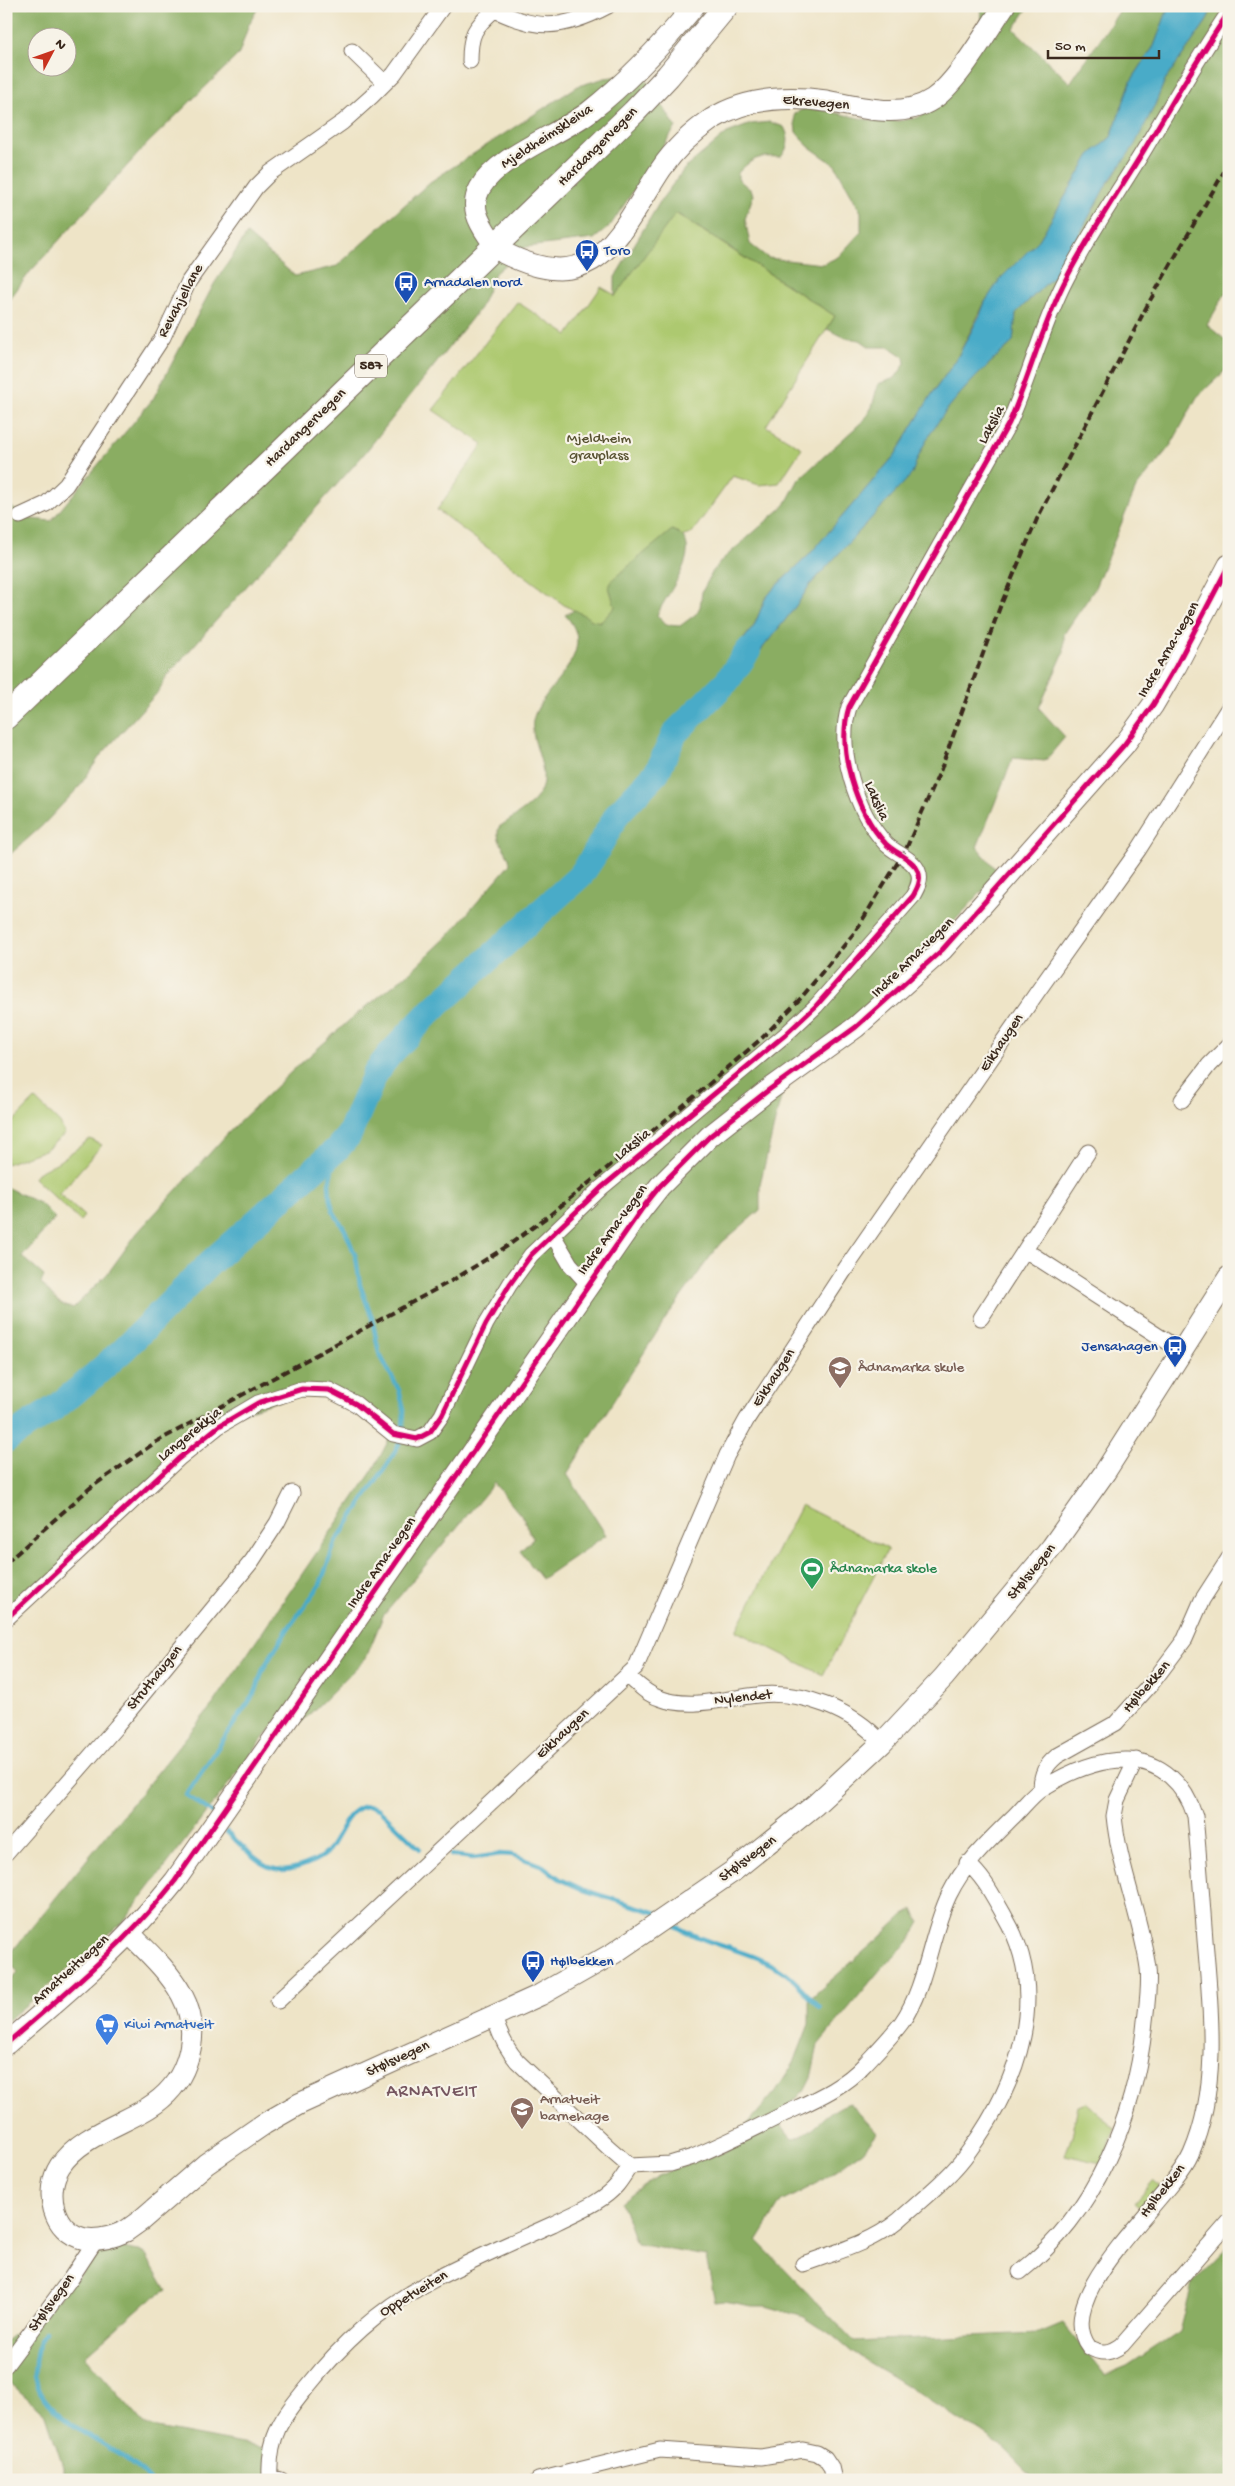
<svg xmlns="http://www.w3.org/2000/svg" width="1235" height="2486" viewBox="0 0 1235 2486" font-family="'Gochi Hand',sans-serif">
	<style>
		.green { fill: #adc96f; stroke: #747a46 }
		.forest { fill: #8aad62; stroke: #626c40; fill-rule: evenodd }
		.water { fill: #48abc8; stroke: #426a73 }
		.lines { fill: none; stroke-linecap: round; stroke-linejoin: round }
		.stream { stroke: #48abc8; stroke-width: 4.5 }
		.river { stroke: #48abc8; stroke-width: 26 }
		.street-casing { stroke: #7a6b59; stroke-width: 17 }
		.secondary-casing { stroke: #7a6b59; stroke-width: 23 }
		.primary-casing { stroke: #7a6b59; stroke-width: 26 }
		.street { stroke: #fff; stroke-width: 15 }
		.secondary { stroke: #fff; stroke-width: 21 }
		.primary { stroke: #fff; stroke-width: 24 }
		.rail { stroke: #3b2a1e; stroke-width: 4; stroke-dasharray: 8 4; stroke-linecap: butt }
		.cycleway-casing { stroke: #f7f3e8; stroke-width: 8 }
		.cycleway { stroke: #d6006c; stroke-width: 5 }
		.labels { text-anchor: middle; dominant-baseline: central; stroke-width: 4.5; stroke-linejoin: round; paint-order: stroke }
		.shield { fill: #f7f3e8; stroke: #73665b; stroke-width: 1 }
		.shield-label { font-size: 14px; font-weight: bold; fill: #3b2a1e }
		.street-label { font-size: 15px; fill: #3b2a1e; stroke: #f7f3e8 }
		.transit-label { font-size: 15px; fill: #164399; stroke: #f7f3e8; text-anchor: start }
		.park-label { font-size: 15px; fill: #585232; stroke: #f7f3e8 }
		.education-label { font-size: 15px; fill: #785e54; stroke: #f7f3e8; text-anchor: start }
		.leisure-label { font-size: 15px; fill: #27864d; stroke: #f7f3e8; text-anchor: start }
		.shop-label { font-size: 15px; fill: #366cbe; stroke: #f7f3e8; text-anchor: start }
		.quarter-label { font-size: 18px; letter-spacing: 1px; fill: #75555f; stroke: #f7f3e8 }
	</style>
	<rect width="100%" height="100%" fill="#f7f3e8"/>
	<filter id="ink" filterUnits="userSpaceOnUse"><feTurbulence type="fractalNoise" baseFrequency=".02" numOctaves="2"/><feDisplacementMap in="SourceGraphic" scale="10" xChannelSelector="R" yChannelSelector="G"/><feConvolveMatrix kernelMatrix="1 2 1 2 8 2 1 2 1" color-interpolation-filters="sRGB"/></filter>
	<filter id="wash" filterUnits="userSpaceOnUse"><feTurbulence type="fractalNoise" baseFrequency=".0096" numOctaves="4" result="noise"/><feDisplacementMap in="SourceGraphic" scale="20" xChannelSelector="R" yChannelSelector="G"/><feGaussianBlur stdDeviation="1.12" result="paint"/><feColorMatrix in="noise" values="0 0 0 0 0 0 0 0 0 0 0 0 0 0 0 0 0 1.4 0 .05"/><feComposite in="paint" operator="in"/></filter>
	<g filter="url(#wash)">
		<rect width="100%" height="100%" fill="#eee4c7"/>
		<path class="green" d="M675,213L835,316L766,426L802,448L779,483L759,485L733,476L691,534L670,540L614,616L597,623L564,605L437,510L483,444L433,410L517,302L568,335L601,287L615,295Z
			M35,1099L60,1123L65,1134L45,1150L6,1164V1126L8,1127Z
			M90,1139L102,1145L59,1194L84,1216L80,1221L34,1178L37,1173L58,1162Z
			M801,1505L888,1549L823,1675L736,1631Z
			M1087,2103L1116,2129L1101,2163L1065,2155L1072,2136L1078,2106Z
			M1153,2181L1165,2192L1146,2213L1134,2203Z"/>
		<path class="forest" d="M6,6H259L249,24L239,54L148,143L30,272L6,304ZM38,38H68V68H38Z
			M981,6H1029L1014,29L1070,83L1123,6H1169L1154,46L1131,81L1111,137L1090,155L1039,240L1000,279L985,302L956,360L932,394L895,455L809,555L774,588L765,599L754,626L726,661L723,675L727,681L746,674C762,642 791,618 809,586L911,474C928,421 973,378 1013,342L1016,313L1061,269L1105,187L1114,176L1154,107L1165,80L1206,22L1213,6H1229V287L1207,325L1229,343V367L1197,397L1171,445L1136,488L1094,590L1064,634V652L1039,708L1065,737L1045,761L1013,758L977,847L999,873L898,982L788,1068L760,1184V1210L718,1246L666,1318L567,1474L606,1535L542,1579L520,1551L533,1539L523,1518L494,1483L383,1616L366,1658L301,1723L278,1719L123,1922L6,2022V1985L18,1972L6,1959L214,1703L373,1470L392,1434L316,1389L237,1414L6,1619V1187L41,1204L55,1218L22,1257L44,1276L41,1283C50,1293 58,1306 73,1308L108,1273L137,1233L230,1131L290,1073L352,1018L410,972L448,936L510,864C509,850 494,842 499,827C509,820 532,806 538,796C555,769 524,739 535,714C548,682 600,652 565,615L575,610L592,620L601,622L615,607L609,587L613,579L672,530C710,543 666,594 657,615L666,625L680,626L696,614L700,607L702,592L713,571L723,559L785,505L799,479L864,420L872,407L878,384L895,378L905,364L904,357L889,347H870L860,340L846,338L827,329L835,316L676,213L615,296V277L661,200L685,168L727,133L751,124L770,122L784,127C790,138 789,147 781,157C759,156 753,157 738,173V179L752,191L753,196L745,219L750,244L768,258L823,264L838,257L861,232V212L835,165L808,146L796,132L794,114L807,107L874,121H898L917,118L934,109L982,24Z
			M642,73L676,127L610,226L594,239L526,247L495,273L480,308L364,454L167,676L158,692L100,756L79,787L42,826L6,858V501L23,518L51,521L153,399L214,284L247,234L295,276L337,266L430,182L578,86L605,78Z
			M913,1910L920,1922L910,1940L880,1970L818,2045L811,2078L804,2092L786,2107L781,2121L783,2128L792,2139C811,2137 825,2110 850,2103L877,2133L863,2151L818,2183L781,2202L757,2241L854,2341L1039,2333L1063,2323L1105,2375L1127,2366L1180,2331L1192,2284L1229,2246V2480H1044L1031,2476L998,2443L981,2431L962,2422L898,2380L853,2353L833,2336L804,2317L766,2306H752L724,2301L715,2302L706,2256L636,2244L621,2202C641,2186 660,2173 684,2165C701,2159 719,2156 735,2146C740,2143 740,2139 740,2133L776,2091L794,2063L809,2024V2001L814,1995L877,1940L902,1916Z
			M106,2245L144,2252L166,2290L145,2303L85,2356L146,2426L275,2450L284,2480H63V2467L46,2415L6,2379V2341L58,2299Z"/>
		<path class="water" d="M1169,6H1213L1206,22L1165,80L1154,107L1134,146L1105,187L1061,269L1016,313L1013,342C973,378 928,421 912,474L809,586C795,610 775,632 758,654C748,666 747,673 734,684L727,681L723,675L726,662L754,626L765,599L774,588L809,555L895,455L932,394L956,360L980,315L985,302L1000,279L1039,240L1090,155L1111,137L1131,81L1154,46Z"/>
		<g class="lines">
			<path class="stream" d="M213,1813L186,1795L256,1691L263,1669L287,1630L320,1585L335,1543L389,1462L399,1444L403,1430L404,1409L399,1390L379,1353L372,1318L360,1285L356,1257L345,1230L333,1211L330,1198L329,1183L337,1149
				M227,1832C240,1844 253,1859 269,1867C278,1871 285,1871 295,1868C306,1865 317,1861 326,1853C342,1836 348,1795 379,1809L420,1849
				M451,1855L473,1858L501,1854L513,1855L543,1866L560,1879L584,1890L657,1913
				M676,1926C710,1947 753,1950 785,1973C798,1982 809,1997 820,2008
				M45,2332C0,2416 111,2433 150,2480"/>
			<path class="river" d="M6,1440L56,1407L87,1382L123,1350L211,1262L337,1149L349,1135L376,1072L389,1055L428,1014L581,875L593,857L618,813L657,772L675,733L727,681L748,651"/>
		</g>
	</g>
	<g filter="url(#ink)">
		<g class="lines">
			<g class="street-casing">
				<path id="street" d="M487,6C534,31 561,31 608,6
					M352,51L385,83
					M470,61C470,34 474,28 494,10
					M20,516L46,504L66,485L163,337L189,281L256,187L270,173L343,122L371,97L394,74L443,6
					M1182,1100L1209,1065L1229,1045
					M553,1235L570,1264L589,1285
					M1025,1250L1088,1152
					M981,1318L1025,1250L1180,1350
					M6,1619L178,1459L219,1426L258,1403L302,1389L329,1390L356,1404L393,1434L417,1439L430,1432L442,1415L486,1324L510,1284L531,1255L601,1188L785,1035L816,1006L913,896C917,889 922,880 918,871C913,859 895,853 886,844C856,812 836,749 849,707L1009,423C1029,378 1041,330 1063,285C1087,236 1119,192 1147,145C1174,100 1199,56 1229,12
					M628,1676C637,1684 647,1694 659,1698C690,1710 726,1698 758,1695C801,1690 853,1710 882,1743
					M1041,1789C1041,1774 1045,1766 1057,1756L1116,1723L1152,1683L1185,1639L1202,1600L1229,1558
					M6,1853L116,1727L252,1561L277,1523L292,1493
					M278,2001L636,1667L727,1455L747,1419L846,1268L1038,991L1139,849L1229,707
					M494,2016C499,2034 505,2047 517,2061L608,2147L630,2166L670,2164L693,2157C723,2144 752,2130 782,2115C811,2101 842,2089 864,2065C877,2051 891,2037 902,2022C927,1985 930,1935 949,1895C966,1861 990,1840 1016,1814C1024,1806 1033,1794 1043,1788C1067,1773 1098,1759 1128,1760C1161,1761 1185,1784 1195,1816C1199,1857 1202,1899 1205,1940C1211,2009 1220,2088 1191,2154C1171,2200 1049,2295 1089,2347C1102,2355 1111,2353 1122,2345L1229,2222
					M803,2264C836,2252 871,2243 899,2220C922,2199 951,2177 969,2151C1019,2082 1051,1994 1004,1915C993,1896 984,1877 967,1863
					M1020,2272C1096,2213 1136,2115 1145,2021C1147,2004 1150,1985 1148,1968C1141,1917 1119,1867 1114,1816L1117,1800L1136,1760
					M6,2365L71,2278L96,2240
					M281,2480L270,2477C268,2434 283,2417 308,2386C340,2346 377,2311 422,2286C464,2263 509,2244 553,2224C574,2213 602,2203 617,2185C622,2179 626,2172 630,2166
					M538,2480L660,2450L761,2457L803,2450L817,2453L825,2458L831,2467L834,2480"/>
			</g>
			<g class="secondary-casing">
				<path id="secondary" d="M489,237C478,221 470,206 480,188C498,156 559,135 589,112C629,81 662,45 694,6
					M504,253C598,300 618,234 661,169C674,150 693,132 712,119C745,98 788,96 826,101C860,107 901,120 933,99C958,82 986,32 1004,6
					M130,1934C167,1971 207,2006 186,2063C179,2083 166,2097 148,2108C120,2125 79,2137 60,2166C44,2191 52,2232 85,2239C100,2241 113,2237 126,2231L140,2221L206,2164L264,2124L299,2104L540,1995L614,1953L732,1872L815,1805L882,1743L944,1677L1052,1547L1105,1472L1229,1277
					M6,2044C66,1993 126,1943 175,1881L641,1210L660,1186L710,1136L766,1092L856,1027L942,950L1124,745L1153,705L1176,666L1229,565"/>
			</g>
			<g class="primary-casing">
				<path id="primary" d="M6,717L634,112L668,76L726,6"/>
			</g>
			<use href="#street" class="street"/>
			<use href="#secondary" class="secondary"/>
			<use href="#primary" class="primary"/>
			<path class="rail" d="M6,1563L90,1488L156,1442L453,1280L509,1245L551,1214L701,1091L762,1038L801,998L855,932L906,849L941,769L1000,607L1037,519L1148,304L1229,163"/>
			<g class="cycleway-casing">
				<path id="cycleway" d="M6,1619L178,1459L219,1426L258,1403L302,1389L329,1390L356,1404L393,1434L417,1439L430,1432L442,1415L486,1324L510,1284L531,1255L601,1188L785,1035L816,1006L913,896C917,889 922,880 918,871C913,859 895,853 886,844C856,812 836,749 849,707L1009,423C1029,378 1041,330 1063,285C1087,236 1119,192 1147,145C1174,100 1199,56 1229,12
					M6,2044C66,1993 126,1943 175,1881L641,1210L660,1186L710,1136L766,1092L856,1027L942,950L1124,745L1153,705L1176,666L1229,565"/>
			</g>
			<use href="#cycleway" class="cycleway"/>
		</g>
	</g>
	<defs>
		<g id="bus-pin" transform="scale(1.25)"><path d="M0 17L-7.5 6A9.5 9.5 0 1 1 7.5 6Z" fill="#1a4fb4" stroke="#f7f3e8"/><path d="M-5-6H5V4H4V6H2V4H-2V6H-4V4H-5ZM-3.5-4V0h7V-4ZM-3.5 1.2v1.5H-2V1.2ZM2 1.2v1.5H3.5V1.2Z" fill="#fff"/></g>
		<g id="school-pin" transform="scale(1.25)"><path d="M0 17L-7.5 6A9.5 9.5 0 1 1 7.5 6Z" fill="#8d6e63" stroke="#f7f3e8"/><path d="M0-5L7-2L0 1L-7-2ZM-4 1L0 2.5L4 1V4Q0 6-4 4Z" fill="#fff"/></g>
		<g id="stadium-pin" transform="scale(1.25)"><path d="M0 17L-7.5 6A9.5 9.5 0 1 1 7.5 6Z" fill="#2e9e5b" stroke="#f7f3e8"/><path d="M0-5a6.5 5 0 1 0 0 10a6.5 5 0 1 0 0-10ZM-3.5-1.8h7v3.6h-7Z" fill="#fff"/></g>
		<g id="supermarket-pin" transform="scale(1.25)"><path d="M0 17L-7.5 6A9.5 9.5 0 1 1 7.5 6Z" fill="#3f7fe0" stroke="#f7f3e8"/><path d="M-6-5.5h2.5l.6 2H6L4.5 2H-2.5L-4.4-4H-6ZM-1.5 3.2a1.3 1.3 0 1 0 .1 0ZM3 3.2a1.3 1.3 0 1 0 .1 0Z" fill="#fff"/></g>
	</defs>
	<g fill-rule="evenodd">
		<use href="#bus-pin" x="587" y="251"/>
		<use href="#bus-pin" x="406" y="283"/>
		<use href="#bus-pin" x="1175" y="1347"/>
		<use href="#school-pin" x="840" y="1368"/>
		<use href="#stadium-pin" x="812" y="1569"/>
		<use href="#bus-pin" x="533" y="1962"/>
		<use href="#supermarket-pin" x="107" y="2025"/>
		<use href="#school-pin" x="522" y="2109"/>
	</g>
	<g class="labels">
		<rect class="shield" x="355" y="354.5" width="32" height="23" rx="4"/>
		<g class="shield-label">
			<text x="371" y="366">587</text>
		</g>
		<g class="street-label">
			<text transform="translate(816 103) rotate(5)">Ekrevegen</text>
			<text transform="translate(547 137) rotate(-33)">Mjeldheimskleiva</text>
			<text transform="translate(598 147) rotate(-45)">Hardangervegen</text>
			<text transform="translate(181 301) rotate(-62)">Revahjellane</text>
			<text transform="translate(992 425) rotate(-62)">Lakslia</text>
			<text transform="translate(306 428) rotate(-44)">Hardangervegen</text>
			<text transform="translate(1169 650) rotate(-60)">Indre Arna-vegen</text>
			<text transform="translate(876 801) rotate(66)">Lakslia</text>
			<text transform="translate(913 958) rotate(-44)">Indre Arna-vegen</text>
			<text transform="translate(1002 1043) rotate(-56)">Eikhaugen</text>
			<text transform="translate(633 1145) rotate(-39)">Lakslia</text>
			<text transform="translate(613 1230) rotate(-54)">Indre Arna-vegen</text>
			<text transform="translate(774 1378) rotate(-57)">Eikhaugen</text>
			<text transform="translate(190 1435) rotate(-39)">Langerekkja</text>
			<text transform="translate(382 1563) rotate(-55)">Indre Arna-vegen</text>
			<text transform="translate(1032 1572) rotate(-51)">Stølsvegen</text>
			<text transform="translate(155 1678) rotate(-51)">Struthaugen</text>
			<text transform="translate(1147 1687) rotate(-49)">Hølbekken</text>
			<text transform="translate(743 1698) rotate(-6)">Nylendet</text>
			<text transform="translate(563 1734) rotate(-43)">Eikhaugen</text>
			<text transform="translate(748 1859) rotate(-37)">Stølsvegen</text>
			<text transform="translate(71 1970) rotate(-42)">Arnatveitvegen</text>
			<text transform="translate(398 2059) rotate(-25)">Stølsvegen</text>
			<text transform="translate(1163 2191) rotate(-52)">Hølbekken</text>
			<text transform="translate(414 2294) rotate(-31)">Oppetveiten</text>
			<text transform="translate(52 2303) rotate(-54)">Stølsvegen</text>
		</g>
		<g class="transit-label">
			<text x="604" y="251">Toro</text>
			<text x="424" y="283">Arnadalen nord</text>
			<text x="1158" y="1347" text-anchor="end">Jensahagen</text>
			<text x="550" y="1962">Hølbekken</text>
		</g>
		<g class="park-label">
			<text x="599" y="439">Mjeldheim<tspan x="599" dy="17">gravplass</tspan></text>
		</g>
		<g class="education-label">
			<text x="858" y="1368">Ådnamarka skule</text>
			<text x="540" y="2100">Arnatveit<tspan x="540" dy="17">barnehage</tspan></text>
		</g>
		<g class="leisure-label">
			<text x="830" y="1569">Ådnamarka skole</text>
		</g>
		<g class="shop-label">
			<text x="124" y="2025">Kiwi Arnatveit</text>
		</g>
		<g class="quarter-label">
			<text x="432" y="2092">ARNATVEIT</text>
		</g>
	</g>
	<rect width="1235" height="2486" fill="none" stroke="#f7f3e8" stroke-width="25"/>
	<g transform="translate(52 52) rotate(49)"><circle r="24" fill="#f7f3e8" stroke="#aca397"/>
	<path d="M0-4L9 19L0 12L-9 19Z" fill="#c8321e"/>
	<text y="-8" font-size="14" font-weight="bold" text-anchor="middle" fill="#3b2a1e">N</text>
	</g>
	<path d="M1048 50v8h111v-8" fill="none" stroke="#3b2a1e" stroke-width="2.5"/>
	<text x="1055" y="50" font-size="15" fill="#3b2a1e" stroke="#f7f3e8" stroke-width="4" paint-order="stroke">50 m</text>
</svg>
